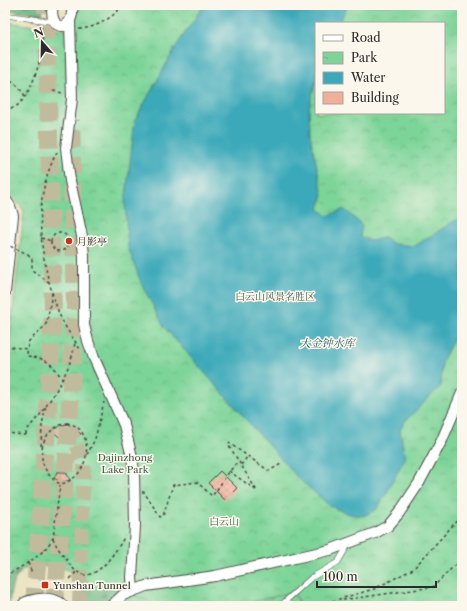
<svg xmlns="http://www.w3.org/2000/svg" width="467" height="611" viewBox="0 0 467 611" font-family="'Libre Caslon Text','Noto Serif SC',serif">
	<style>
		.forest { fill: url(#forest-firs); stroke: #487056 }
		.park { fill: url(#park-crowns); stroke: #548062; fill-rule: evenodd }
		.garden { fill: url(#garden-furrows); stroke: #548062 }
		.water { fill: #3ba9b9; stroke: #336a72 }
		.building { fill: url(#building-cross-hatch) }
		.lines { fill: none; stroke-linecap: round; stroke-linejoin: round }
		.secondary-tunnel { stroke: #c1bb9d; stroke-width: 14; stroke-dasharray: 14 7; stroke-linecap: butt }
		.highway-tunnel { stroke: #c1bb9d; stroke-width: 18; stroke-dasharray: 18 9; stroke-linecap: butt }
		.lane-casing { stroke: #474640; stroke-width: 6 }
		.street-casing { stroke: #474640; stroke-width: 12 }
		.highway-casing { stroke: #474640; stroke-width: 20 }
		.path { stroke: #474640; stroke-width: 1.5; stroke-dasharray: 3 3; stroke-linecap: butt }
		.lane { stroke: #fff; stroke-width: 5 }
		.street { stroke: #fff; stroke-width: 10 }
		.highway { stroke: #fff; stroke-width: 18 }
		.path-bridge { stroke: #474640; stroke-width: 1.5; stroke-dasharray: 3 3; stroke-linecap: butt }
		.poi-dot { fill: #c8321e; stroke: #fbf7ec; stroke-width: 1.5 }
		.labels { text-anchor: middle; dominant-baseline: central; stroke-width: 3; stroke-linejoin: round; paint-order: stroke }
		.poi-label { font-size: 10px; fill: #2b2b2b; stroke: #fbf7ec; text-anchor: start }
		.park-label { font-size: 10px; fill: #445e4c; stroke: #fbf7ec }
		.water-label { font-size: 11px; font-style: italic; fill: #315d64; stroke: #fbf7ec }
	</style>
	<defs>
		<pattern id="forest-firs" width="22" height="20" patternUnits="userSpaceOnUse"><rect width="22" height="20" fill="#66b680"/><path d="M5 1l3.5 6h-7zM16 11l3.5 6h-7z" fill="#549469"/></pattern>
		<pattern id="park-crowns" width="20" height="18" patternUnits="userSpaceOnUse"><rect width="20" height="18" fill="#7dd498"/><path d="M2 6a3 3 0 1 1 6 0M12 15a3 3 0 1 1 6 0" fill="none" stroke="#6cb683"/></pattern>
		<pattern id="garden-furrows" width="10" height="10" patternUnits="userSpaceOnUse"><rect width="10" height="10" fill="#7dd498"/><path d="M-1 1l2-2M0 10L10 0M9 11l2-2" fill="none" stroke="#6cb683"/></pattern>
		<pattern id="building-cross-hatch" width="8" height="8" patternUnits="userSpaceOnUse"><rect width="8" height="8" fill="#f0af98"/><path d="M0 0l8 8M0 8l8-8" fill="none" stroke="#c38f7c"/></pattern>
	</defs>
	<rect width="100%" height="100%" fill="#fbf7ec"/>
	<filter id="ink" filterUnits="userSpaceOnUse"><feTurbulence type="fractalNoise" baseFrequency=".025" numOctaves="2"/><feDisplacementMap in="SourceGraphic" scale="8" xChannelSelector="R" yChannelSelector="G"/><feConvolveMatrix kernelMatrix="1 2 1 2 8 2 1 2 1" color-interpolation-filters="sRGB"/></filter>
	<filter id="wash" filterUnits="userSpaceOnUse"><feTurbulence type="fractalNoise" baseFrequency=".012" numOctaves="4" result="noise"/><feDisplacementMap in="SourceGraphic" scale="16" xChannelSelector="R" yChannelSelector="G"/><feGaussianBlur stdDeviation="0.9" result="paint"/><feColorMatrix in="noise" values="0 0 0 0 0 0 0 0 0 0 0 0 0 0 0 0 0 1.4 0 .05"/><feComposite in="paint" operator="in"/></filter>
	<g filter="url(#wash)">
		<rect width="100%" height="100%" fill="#e6dfba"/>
		<path class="forest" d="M5,5H43L42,15L5,10Z
			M19,571L21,572C10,583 11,592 9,606H5V582Z
			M124,584L123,589L110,599L103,606H80L84,585Z"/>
		<path class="park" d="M75,5H462V606H120L126,600L132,585L123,589L82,587L71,572L64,568L35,565L19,571L5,582V380L24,211L17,202L5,192V22L75,31ZM316,23H444V113H316Z"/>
		<path class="garden" d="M294,592L300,606H235Z
			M131,594L159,606H121Z"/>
		<path class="water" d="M204,5H348L339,23H316V79L309,108L310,135L323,195L319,209L328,216L344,209L362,225L360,237L371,241L383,238L394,244L415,246L462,216V327L456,334L442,362L441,386L405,421L400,430L405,458L386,494L376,510L363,516L349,514L330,506L299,479L164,327L141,283L128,247L125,204L135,120L177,45Z"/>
		<g id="blocks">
			<path class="building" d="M67,424L75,428L81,434L66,442L63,441L53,431L60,426Z
				M220,471L237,488L225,500L208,483Z
				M57,472H66L70,480L61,482L54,478Z"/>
		</g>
	</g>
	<g filter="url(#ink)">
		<use href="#blocks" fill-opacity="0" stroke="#474640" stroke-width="1"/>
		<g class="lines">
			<path class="secondary-tunnel" d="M69,426L84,464L79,606"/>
			<path class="highway-tunnel" d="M34,606L47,427L53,312L46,5
				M54,606L69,426L75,311L71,120"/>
			<g class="lane-casing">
				<path id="lane" d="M5,15L55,22
					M280,606L311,578L338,562L348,545"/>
			</g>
			<g class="street-casing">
				<path id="street" d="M53,5C47,31 75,35 72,5
					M70,20L72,99L66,148L70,181L82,236L84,255V325L88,341L94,358L124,425L132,457L134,471L135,526L132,577L133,591
					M5,199L10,206L13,216L5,292
					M111,606L123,595L146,586L215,576L330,550L375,533L388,526L399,513L419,483L442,440L462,393"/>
			</g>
			<g class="highway-casing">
				<path id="highway" d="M27,606C38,602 47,601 58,606"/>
			</g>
			<path class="path" d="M149,5L157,7L161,5
				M79,29C96,28 113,18 123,5
				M5,79C14,81 20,88 25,96
				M53,91L63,93
				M5,110C10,109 15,108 19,104C34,90 47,45 41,26
				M57,152C35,193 38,238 49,282C53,295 56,308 62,320C67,331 75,340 81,351
				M51 242a9 9 0 1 1 18 0a9 9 0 1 1-18 0Z
				M41,238L52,241
				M28,254L32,259V270L50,283
				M52,293L47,322L44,327L28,342L27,356C45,358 52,362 62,379
				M5,346L27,349
				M67,423C96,427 92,479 60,484C34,470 35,430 67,423Z
				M26,435V432C31,424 37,419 42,412C56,392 73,365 75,341
				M41,446L42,425L46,406
				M87,455L95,439L104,402
				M241,465L248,456
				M229,471L257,491L228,444L229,443L269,471L281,464
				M142,492H144L160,517L163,516L173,485L197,482L212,496L216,491L226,476L238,461
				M53,538C56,546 61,553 66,559C70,565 74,571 81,574C98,581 118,548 125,536
				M28,563L32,573
				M5,576C23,566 43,556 53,538L60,485
				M70,579L76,572
				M343,600L433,587L462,558
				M315,606L374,589L413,569L455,523L462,519"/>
			<use href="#lane" class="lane"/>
			<use href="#street" class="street"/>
			<use href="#highway" class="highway"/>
			<path class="path-bridge" d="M5,244L28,254
				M5,433L26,435"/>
		</g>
	</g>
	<g class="poi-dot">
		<circle cx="69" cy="241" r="4"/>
		<rect x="41" y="581" width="8" height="8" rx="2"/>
	</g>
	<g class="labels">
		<g class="poi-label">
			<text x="77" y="241">月影亭</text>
			<text x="53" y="585">Yunshan Tunnel</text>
		</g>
		<g class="park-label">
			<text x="275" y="296">白云山风景名胜区</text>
			<text x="125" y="457">Dajinzhong<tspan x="125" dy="12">Lake Park</tspan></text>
			<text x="224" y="521">白云山</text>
		</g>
		<g class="water-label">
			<text x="327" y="343">大金钟水库</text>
		</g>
	</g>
	<rect width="467" height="611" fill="none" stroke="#fbf7ec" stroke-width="20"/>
	<rect x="315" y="22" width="130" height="92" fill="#fbf7ec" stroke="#a8a59f"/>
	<rect x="323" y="35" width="20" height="6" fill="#ffffff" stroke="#a8a59f"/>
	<text x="351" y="42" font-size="12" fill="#2b2b2b">Road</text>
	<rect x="323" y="52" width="20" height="12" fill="url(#park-crowns)" stroke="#a8a59f"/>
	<text x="351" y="62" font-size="12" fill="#2b2b2b">Park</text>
	<rect x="323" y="72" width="20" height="12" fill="#3ba9b9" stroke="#a8a59f"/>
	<text x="351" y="82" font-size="12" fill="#2b2b2b">Water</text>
	<rect x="323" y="92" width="20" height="12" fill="#f0af98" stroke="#a8a59f"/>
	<text x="351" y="102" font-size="12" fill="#2b2b2b">Building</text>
	<g transform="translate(42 42) rotate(340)" stroke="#fbf7ec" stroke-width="3" paint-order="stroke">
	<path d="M0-3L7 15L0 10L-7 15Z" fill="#2b2b2b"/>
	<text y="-6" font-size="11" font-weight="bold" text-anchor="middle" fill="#2b2b2b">N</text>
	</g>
	<path d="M317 581v6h119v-6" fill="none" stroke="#2b2b2b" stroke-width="2"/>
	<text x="323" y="581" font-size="12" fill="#2b2b2b" stroke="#fbf7ec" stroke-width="3" paint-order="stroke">100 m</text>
</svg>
